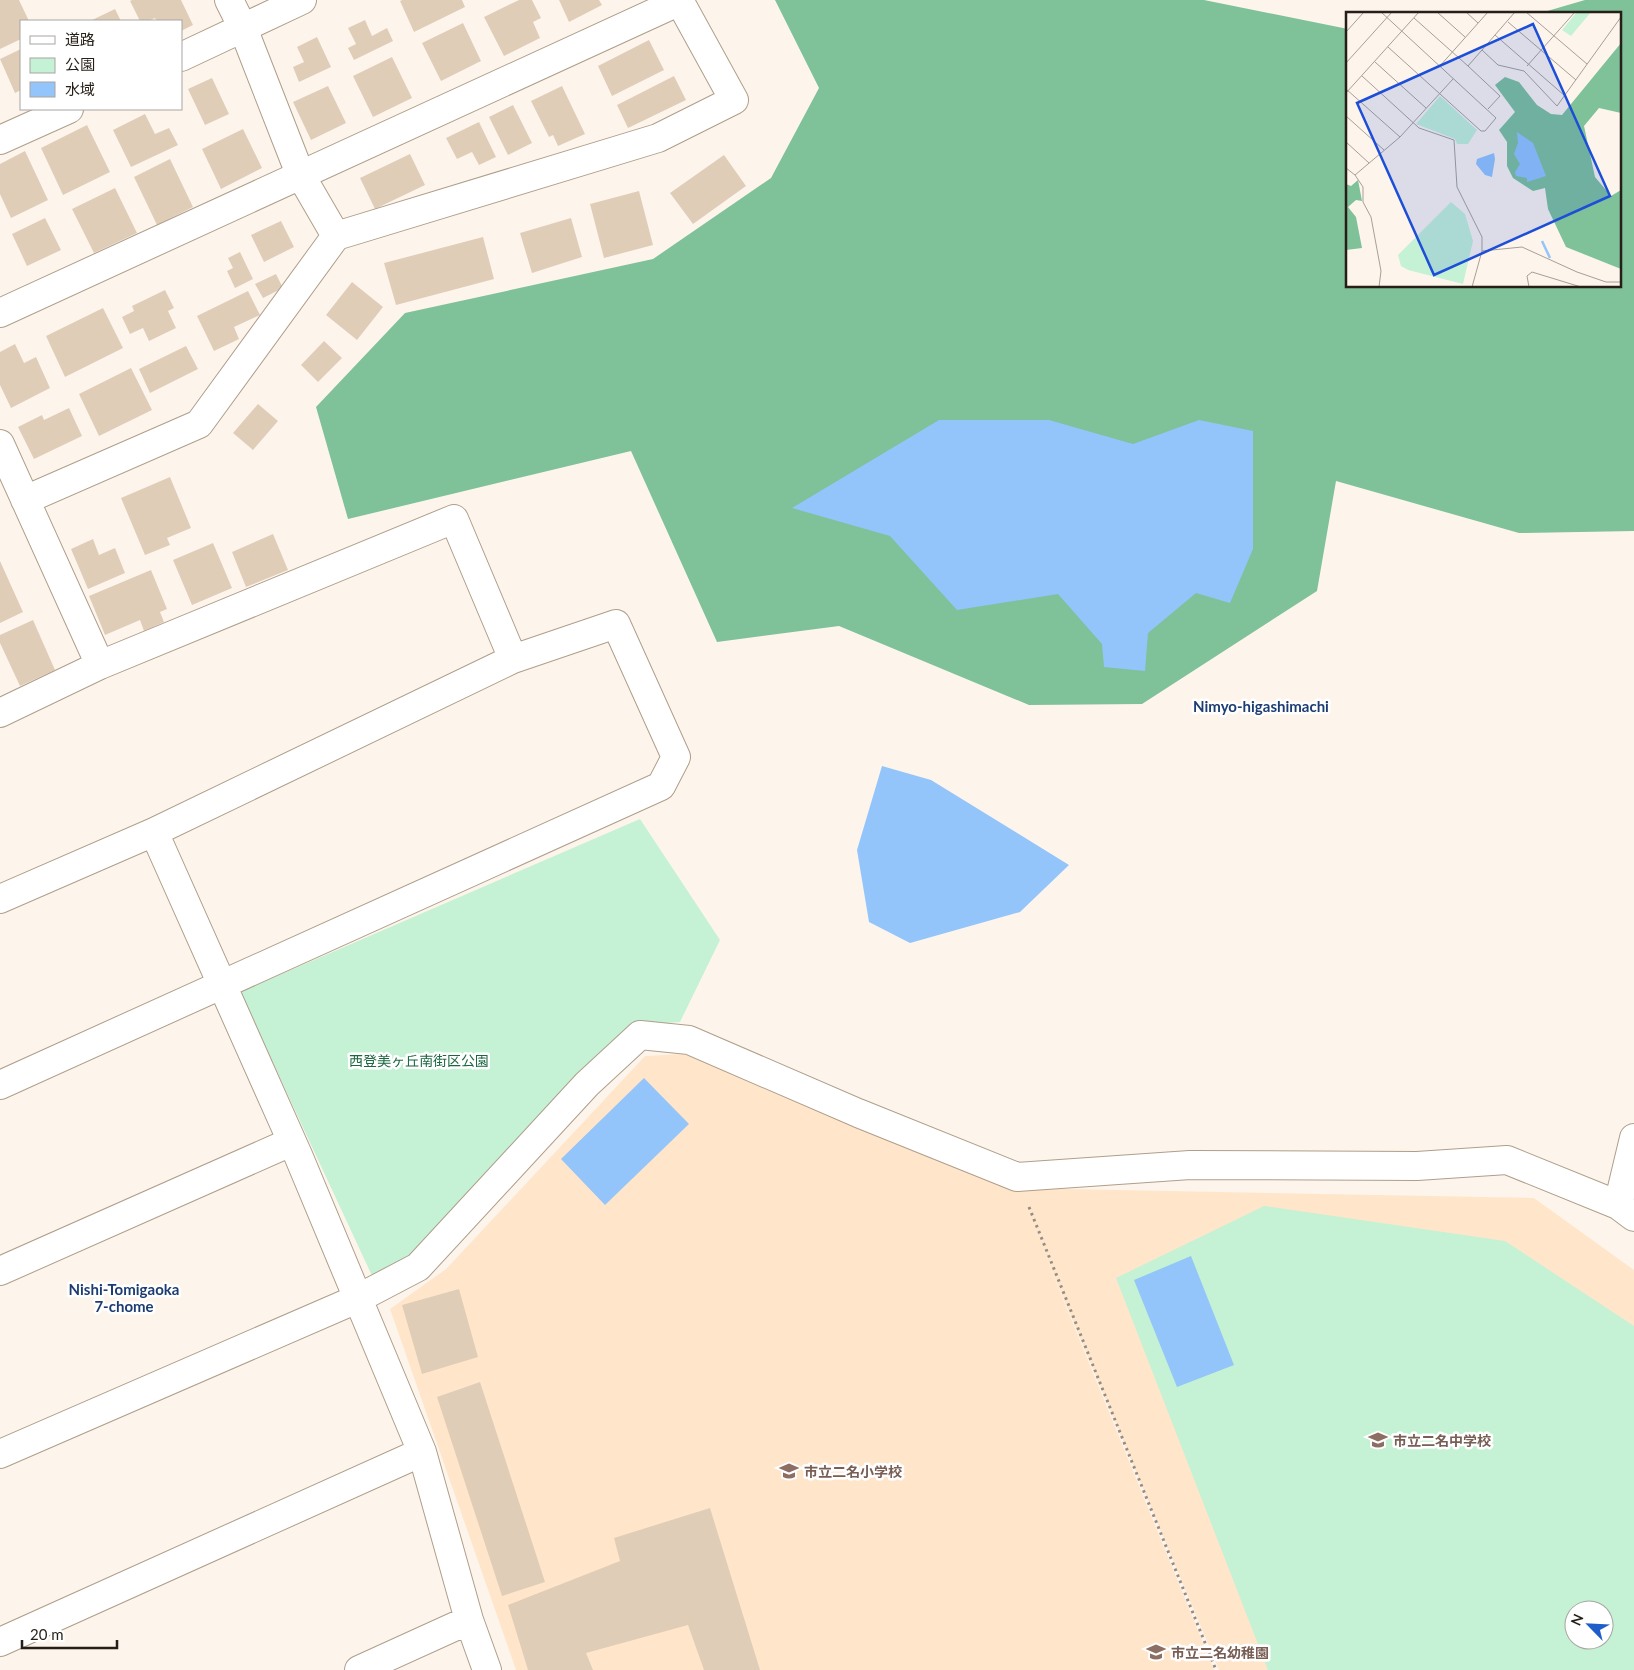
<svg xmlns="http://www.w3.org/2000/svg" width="1634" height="1670" viewBox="0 0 1634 1670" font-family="Lato,'Noto Sans JP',sans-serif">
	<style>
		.built { fill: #ffe6cb; fill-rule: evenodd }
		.green { fill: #c5f1d4; fill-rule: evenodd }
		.forest { fill: #7fc198 }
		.water { fill: #93c5fa }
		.building { fill: #e0cdb8 }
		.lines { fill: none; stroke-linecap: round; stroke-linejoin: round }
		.minor-casing { stroke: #af9e8a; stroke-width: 30 }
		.path { stroke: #958d85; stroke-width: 3; stroke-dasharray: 2.5 4; stroke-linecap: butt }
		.minor { stroke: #fff; stroke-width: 28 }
		.labels { text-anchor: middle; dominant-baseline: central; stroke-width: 5; stroke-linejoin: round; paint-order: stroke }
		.park-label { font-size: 14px; fill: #1c6740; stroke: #fff }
		.education-label { font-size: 14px; font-weight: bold; fill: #785e54; stroke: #fff; text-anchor: start }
		.neighbourhood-label { font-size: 15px; font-weight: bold; fill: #1c3c72; stroke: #fff }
		.inset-river { fill: none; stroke: #93c5fa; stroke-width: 2.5 }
		.inset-road { fill: none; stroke: #a79f97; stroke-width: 1 }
		.view { fill: #1d4ed8; fill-opacity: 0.15; stroke: #1d4ed8; stroke-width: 2.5 }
		.inset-edge { fill: none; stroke: #261f17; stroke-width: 2.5 }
	</style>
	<rect width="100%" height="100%" fill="#fdf5ec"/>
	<path class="built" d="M683,1054L1017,1188L1534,1198L1634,1270V1670H1219L1046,1257L1214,1670H516L390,1309L446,1269L645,1056ZM1574,1610H1604V1640H1574Z"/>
	<path class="green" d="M640,819L720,940L680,1022L635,1025L416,1258L374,1280L240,992Z
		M1264,1206L1505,1241L1634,1326V1670H1268L1116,1278ZM1574,1610H1604V1640H1574Z"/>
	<path class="forest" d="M775,0H1204L1348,29V286H1620V14H1537L1585,0H1634V531L1519,533L1336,481L1317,591L1142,704L1029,705L839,626L717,642L631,451L348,519L316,407L405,313L653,259L771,178L819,88Z"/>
	<path class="water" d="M939,420H1049L1133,444L1199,420L1253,431V549L1230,603L1196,593L1148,633L1145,671L1104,667L1102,644L1058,594L957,610L890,536L792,508Z
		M882,766L931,780L1069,865L1020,912L910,943L869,922L857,850Z
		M644,1078L689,1124L605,1205L561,1159Z
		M1191,1256L1234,1365L1177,1387L1134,1280Z"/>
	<path class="building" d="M0,0H19L29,21H21V39L0,49Z
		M132,0H181L193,25L181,31V21H157L155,18L148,21H140L130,1Z
		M402,0H462L465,7L414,32L400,1Z
		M519,0H532L541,18L533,22L540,38L504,56L484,17Z
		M559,0H599L602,5L569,22Z
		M115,9L121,21H90Z
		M365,20L372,36L387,28L393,41L354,60L348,48L356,44L348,28Z
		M463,23L481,61L441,81L422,43Z
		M317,37L331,67L299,82L293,67L304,62L297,47Z
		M649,40L664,70L612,96L598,66Z
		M21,49V90L15,93L0,59Z
		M392,57L412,98L373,117L353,76Z
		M674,76L686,100L628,128L617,105Z
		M212,78L229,114L205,125L188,89Z
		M328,86L346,123L311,140L293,102Z
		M562,86L585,134L558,146L553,135L549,137L531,101Z
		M513,105L532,143L508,155L489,117Z
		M145,114L155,134L169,128L178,145L131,167L113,130Z
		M479,122L496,157L479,165L472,152L457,159L446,138Z
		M87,125L110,172L63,195L41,148Z
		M243,129L262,168L221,189L202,149Z
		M25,151L48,200L11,218L0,194V164Z
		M410,154L425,185L375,209L360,178Z
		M724,155L746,186L693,224L670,193Z
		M170,159L193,207L157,225L134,177Z
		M115,188L137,233L94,253L72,209Z
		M639,191L653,245L604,258L590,204Z
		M45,218L61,250L27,266L12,234Z
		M571,218L582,257L532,273L520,233Z
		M281,221L294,247L264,262L251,235Z
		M483,237L494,279L396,305L384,263Z
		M240,252L253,279L235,288L227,271L233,268L228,258Z
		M276,274L283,288L263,298L255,284Z
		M352,282L383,307L357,340L326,315Z
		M165,290L174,308L168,311L176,328L149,341L143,328L130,334L122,317L134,311L132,306Z
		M248,291L260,315L234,327L239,339L214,351L197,316Z
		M103,308L123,348L65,377L46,336Z
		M324,341L342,358L318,382L301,365Z
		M15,344L24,363L36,357L50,388L11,408L0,385V352Z
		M186,346L198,369L150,393L139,369Z
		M131,368L152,410L99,436L79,394Z
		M258,404L278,421L253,450L233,433Z
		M69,408L82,436L34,459L18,427L42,415L44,420Z
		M170,477L191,528L167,538L170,545L145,555L121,498Z
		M273,534L288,570L246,587L232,552Z
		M93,539L99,555L115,548L125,573L88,589L71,549Z
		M213,543L232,588L192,605L173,560Z
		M0,561L23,612L0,623Z
		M151,570L167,609L160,612L164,622L144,631L140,620L105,635L89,596Z
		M33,620L55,670L20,686L0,643V635Z
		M459,1289L478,1357L422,1374L402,1305Z
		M480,1382L545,1582L502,1596L437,1397Z
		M710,1508L760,1670H704L688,1625L586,1653L593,1670H528L508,1605L620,1561L614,1538Z"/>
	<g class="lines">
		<g class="minor-casing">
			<path id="minor" d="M229,0L243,28L300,174L336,236
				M181,57L302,0
				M0,140L69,109
				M0,313L680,1
				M0,444L100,665L0,713
				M25,500L199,424L336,236L658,138L734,100L679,0
				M100,665L454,519L513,659
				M154,832L298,1155L422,1452L469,1620L487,1670
				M0,899L154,832L513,659L616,624L676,757L661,786L0,1085
				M1618,1205L1634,1138
				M0,1271L291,1142
				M0,1454L357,1299L418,1267L587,1084L640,1035L689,1040L858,1113L1017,1177L1190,1165L1417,1166L1507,1160L1618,1205L1634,1217
				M0,1642L422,1452
				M359,1670L469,1620"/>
		</g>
		<path class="path" d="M1029,1207L1216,1670"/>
		<use href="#minor" class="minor"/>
	</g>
	<defs>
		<g id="school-bare" transform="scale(1.5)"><path d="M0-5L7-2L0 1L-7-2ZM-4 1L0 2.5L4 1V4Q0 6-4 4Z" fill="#8d6e63" stroke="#fff" stroke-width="2.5" paint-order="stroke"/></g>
	</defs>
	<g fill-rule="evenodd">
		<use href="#school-bare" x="1378" y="1440"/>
		<use href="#school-bare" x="789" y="1471"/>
		<use href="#school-bare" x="1156" y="1652"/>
	</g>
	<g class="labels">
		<g class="park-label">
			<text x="419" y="1060">西登美ヶ丘南街区公園</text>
		</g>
		<g class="education-label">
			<text x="1393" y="1440">市立二名中学校</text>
			<text x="804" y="1471">市立二名小学校</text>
			<text x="1171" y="1652">市立二名幼稚園</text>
		</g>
		<g class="neighbourhood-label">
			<text x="1261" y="706">Nimyo-higashimachi</text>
			<text x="124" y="1289">Nishi-Tomigaoka<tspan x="124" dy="17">7-chome</tspan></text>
		</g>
	</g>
	<g transform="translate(1346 12)">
		<rect width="275" height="275" fill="#fdf5ec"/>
		<path d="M231,0H245L225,24L216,18ZM94,84L131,118L122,132H111L109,127L70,112ZM105,190L119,202L127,229L117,272L62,258L55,254L52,243Z" fill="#c5f1d4"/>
		<path d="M275,31V101L253,96L238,114L249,165L265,184L275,178V257L220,235L202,197L199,176L187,179L167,166L161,154V130L153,118L169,100L149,73L159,65L173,70L191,93L205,102L216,103ZM12,168L16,189L10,188L2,195L10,205L16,236L0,238V172L5,174Z" fill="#7fc198"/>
		<path d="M171,120L187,131L200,164L181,170V166L170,164L169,160L174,152L168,142L172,131ZM148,141L149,147L146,165L139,163L130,152L131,147Z" fill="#93c5fa"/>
		<path class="inset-river" d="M196,229L204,246"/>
		<path class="inset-road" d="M35,0L150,106L139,119H135L42,35M91,0L119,25M120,0L132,11M180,0L241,52M68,6L122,54L169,0M162,10L230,68M0,20L18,0M149,23L219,84M136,38L152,53L178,59L211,94L275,5M29,50L80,96M0,51L46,0M122,54L154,84L142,97M181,54L229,0M93,55L142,0M16,64L73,116L108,128L111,175L136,225V239L126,275M0,77L54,125M0,81L73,0M0,104L38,138M0,130L23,151M0,156L9,163L54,125L107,67M9,163L17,175V190L25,205L35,259L33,275M136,239L176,235L231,260L260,270H275M183,275L181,264L186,260L235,275"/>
		<path class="view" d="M187,12L264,184L88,263L11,91Z"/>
		<rect width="275" height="275" class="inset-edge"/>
	</g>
	<rect x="20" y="20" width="162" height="90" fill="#ffffff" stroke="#a8a5a2"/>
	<rect x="30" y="36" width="25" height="8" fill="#ffffff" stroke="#a8a5a2"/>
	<text x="65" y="45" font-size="15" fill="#261f17">道路</text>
	<rect x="30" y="58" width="25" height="15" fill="#c5f1d4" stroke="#a8a5a2"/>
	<text x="65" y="70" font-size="15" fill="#261f17">公園</text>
	<rect x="30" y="82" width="25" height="15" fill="#93c5fa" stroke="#a8a5a2"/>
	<text x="65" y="95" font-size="15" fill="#261f17">水域</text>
	<g transform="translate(1589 1625) rotate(294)"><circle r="24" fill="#ffffff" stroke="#a8a5a2"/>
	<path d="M0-4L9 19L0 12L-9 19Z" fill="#1d5ec9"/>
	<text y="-8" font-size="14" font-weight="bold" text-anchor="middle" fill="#261f17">N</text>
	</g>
	<path d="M22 1640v8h95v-8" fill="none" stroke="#261f17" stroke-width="2.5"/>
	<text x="30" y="1640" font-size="15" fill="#261f17" stroke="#ffffff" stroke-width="4" paint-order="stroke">20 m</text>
</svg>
